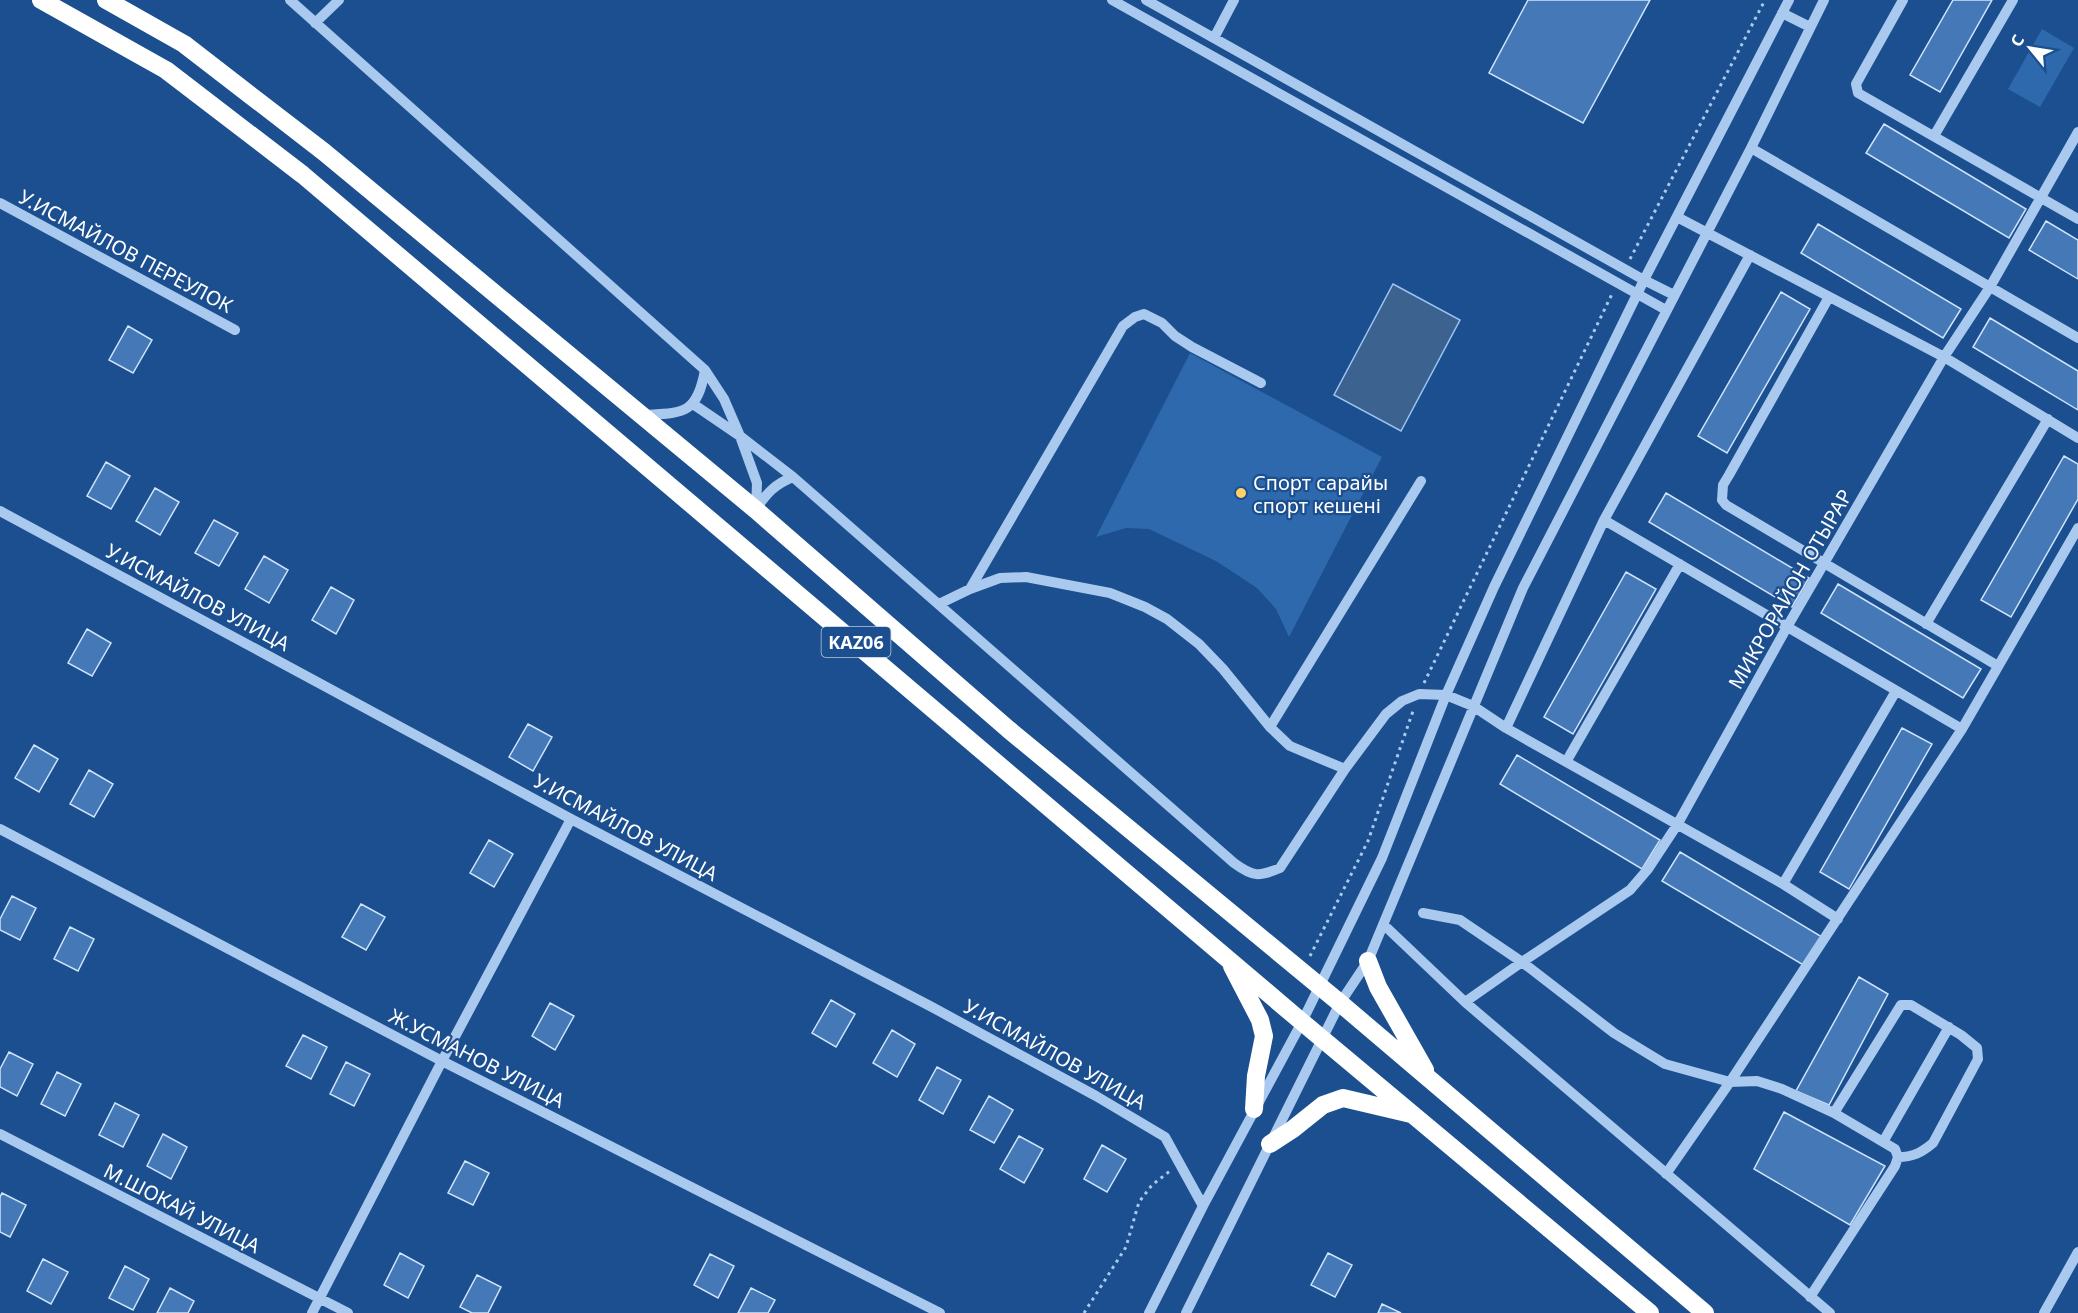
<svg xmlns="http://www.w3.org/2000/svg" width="2078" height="1313" viewBox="0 0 2078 1313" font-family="'Noto Sans',sans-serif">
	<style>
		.green { fill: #2e69ad }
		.water { fill: #3c6290; stroke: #9cc4f0; stroke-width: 1.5 }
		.building { fill: #4478b7; stroke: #cfe3fa; stroke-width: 1.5 }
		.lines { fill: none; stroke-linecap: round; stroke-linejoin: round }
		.path { stroke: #a9c9ee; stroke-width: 3; stroke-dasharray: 3 4.5; stroke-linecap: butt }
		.minor { stroke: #a9c9ee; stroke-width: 10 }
		.highway { stroke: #fff; stroke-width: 18 }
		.poi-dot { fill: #ffd166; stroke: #1b4f8f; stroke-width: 2 }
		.labels { text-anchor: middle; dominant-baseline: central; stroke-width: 4.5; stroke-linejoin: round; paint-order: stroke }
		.shield { fill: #1b4f8f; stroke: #bbcadd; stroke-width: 1.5 }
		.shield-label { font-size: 18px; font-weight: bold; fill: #fff }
		.street-label { font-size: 20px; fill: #fff; stroke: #1b4f8f }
		.poi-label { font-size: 20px; fill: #fff; stroke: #1b4f8f; text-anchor: start }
	</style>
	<rect width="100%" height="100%" fill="#1b4f8f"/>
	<path class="green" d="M2042,29L2074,48L2040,107L2008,89Z
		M1190,353L1382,457L1289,637L1276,609L1257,588L1216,561L1149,529L1126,528L1096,537Z"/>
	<path class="water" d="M1393,284L1460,320L1401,431L1334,395Z"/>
	<path class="building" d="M1528,0H1650L1583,123L1489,73Z
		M1953,0H1992L1940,92L1910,75Z
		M1884,124L2026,209L2009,238L1866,153Z
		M2046,221L2078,240V279L2029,250Z
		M1818,224L1961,309L1943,338L1801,253Z
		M1781,292L1810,309L1727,453L1698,436Z
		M1990,318L2078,371V410L1973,347Z
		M128,326L152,340L133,373L109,360Z
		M2064,456L2078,464V499L2011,617L1981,600Z
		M106,462L130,476L111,509L87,496Z
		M155,488L179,502L160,535L136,521Z
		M1666,493L1809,578L1792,607L1649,522Z
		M214,520L238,533L219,566L195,553Z
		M264,556L288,570L269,603L245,589Z
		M1626,572L1656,589L1573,734L1544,717Z
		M1838,584L1981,669L1963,698L1821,613Z
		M331,587L354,600L336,634L312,620Z
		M87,629L111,643L92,676L68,663Z
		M528,724L552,737L533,771L509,757Z
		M1902,728L1932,744L1849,889L1820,872Z
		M34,745L58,759L39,792L15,778Z
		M1517,755L1660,840L1642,869L1500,784Z
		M89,770L113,784L94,817L70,804Z
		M489,840L513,854L494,887L470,873Z
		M1680,852L1822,937L1805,966L1662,881Z
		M12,896L36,908L20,940L0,930V919Z
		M361,904L385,917L366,950L342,937Z
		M70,927L94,939L78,971L54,959Z
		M1859,977L1888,994L1829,1105L1796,1091Z
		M831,1000L855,1014L836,1047L812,1033Z
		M550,1003L574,1016L555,1050L532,1036Z
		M892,1030L915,1044L897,1077L873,1063Z
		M303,1035L327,1047L311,1079L286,1066Z
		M9,1052L33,1064L17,1096L0,1087V1069Z
		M346,1062L370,1074L354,1106L330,1094Z
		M937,1067L961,1080L943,1114L919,1100Z
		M57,1072L81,1084L65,1116L41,1104Z
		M989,1096L1013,1110L994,1143L970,1130Z
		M115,1103L139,1115L123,1147L99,1135Z
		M1784,1112L1885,1166L1850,1225L1754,1169Z
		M163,1134L187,1147L171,1179L147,1166Z
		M1019,1136L1043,1149L1024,1183L1000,1169Z
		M1102,1145L1126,1159L1107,1192L1084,1179Z
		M465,1161L489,1173L473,1205L448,1193Z
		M2,1193L26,1205L10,1237L0,1232V1197Z
		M400,1253L424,1266L408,1298L384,1285Z
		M1328,1253L1352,1265L1335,1297L1311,1285Z
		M710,1254L734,1266L718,1298L694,1285Z
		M43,1259L68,1272L51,1304L27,1291Z
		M125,1266L149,1279L133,1310L109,1298Z
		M477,1275L501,1287L488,1313H472L460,1307Z
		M170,1288L194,1301L188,1313H157Z
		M751,1288L775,1300L768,1313H738Z
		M1382,1304L1401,1313H1378Z"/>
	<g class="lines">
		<path class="path" d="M1630,259L1765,0
			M1424,683L1612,294
			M1310,956L1368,841L1413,711
			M1084,1313L1126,1247L1139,1202L1152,1185L1170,1171"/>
		<path class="minor" d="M290,0L705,370L724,399L740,436L757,483L756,510
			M1112,0L1666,310
			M1146,0L1644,280L1674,295
			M1903,0L1856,84L1858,93L2078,219
			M1782,13L1810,27
			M315,23L339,0
			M1214,38L1234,0
			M1934,136L2013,0
			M1751,148L2078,338
			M0,203L235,330
			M1677,217L1944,357L2078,438
			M1829,297L1729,475L1723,485L1722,500L1726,505L1998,666
			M693,404L740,436L793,477L1234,863C1253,877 1259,877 1280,868L1345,769L1386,714L1402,701L1419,694L1446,695L1473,706L1506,728L1783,884L1838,919
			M643,415C683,413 697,415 705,370
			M756,509C767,493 775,484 793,477
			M0,511L571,819L930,1006L1096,1096L1165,1137L1203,1206
			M1604,520L1962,729
			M970,589L1123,326L1135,317L1144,314L1162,323L1175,336L1192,347L1261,383
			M939,604L970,589L1000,578L1026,577L1110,593L1145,607L1167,619L1199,644L1223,669L1270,727L1290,746L1345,769
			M1926,624L2048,419
			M1270,727L1421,481
			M1506,728L1604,520L1750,255
			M1566,762L1680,564
			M0,829L442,1061L940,1313
			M1783,884L1896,691
			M1423,913L1460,920L1522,962L1614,1033L1665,1064L1730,1082L1757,1081L1782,1089L1834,1113L1895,1149L1898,1157L1895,1166L1810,1297
			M1384,925L1465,1002L1830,1313
			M1465,1002L1522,962L1630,890L1648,869L1677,825L1787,627L1944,357L1990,287L2078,132
			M1834,1113L1901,1005H1911L1961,1035L1977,1048L1978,1059L1933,1143C1921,1153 1913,1157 1898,1157
			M0,1134L348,1313
			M1883,1142L1949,1027
			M1666,1174L1730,1082L1962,729L2078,528
			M312,1313L442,1061L571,819
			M1149,1313L1203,1206L1302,1022L1382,858L1446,695L1494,587L1644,280L1789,0
			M1186,1313L1340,1003L1368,961L1523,588L1751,148L1824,0
			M2044,1313L2078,1252"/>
		<path class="highway" d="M41,0L166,70L303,175L1302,1022L1650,1313
			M106,0L184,44L324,152L756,510L1008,729L1340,1003L1705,1313
			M1368,961L1378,987L1425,1070
			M1232,966L1260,1020L1264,1036L1256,1076L1254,1109
			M1270,1144L1293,1129L1323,1105L1343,1098L1411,1114"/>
	</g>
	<circle class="poi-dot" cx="1241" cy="493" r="6"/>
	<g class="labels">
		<rect class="shield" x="821.5" y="627" width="69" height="30" rx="4.5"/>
		<g class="shield-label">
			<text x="856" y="642">KАZ06</text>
		</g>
		<g class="street-label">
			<text transform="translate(126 251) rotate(28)">У.ИСМАЙЛОВ ПЕРЕУЛОК</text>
			<text transform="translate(1790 589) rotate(-60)">МИКРОРАЙОН ОТЫРАР</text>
			<text transform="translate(198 597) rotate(28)">У.ИСМАЙЛОВ УЛИЦА</text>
			<text transform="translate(626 827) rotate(28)">У.ИСМАЙЛОВ УЛИЦА</text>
			<text transform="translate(1055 1054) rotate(29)">У.ИСМАЙЛОВ УЛИЦА</text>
			<text transform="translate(477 1058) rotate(27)">Ж.УСМАНОВ УЛИЦА</text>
			<text transform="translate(182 1208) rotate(27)">М.ШОКАЙ УЛИЦА</text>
		</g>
		<g class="poi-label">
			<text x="1253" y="482">Спорт сарайы<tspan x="1253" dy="23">спорт кешені</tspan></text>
		</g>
	</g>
	<g transform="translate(2030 48) rotate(300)" stroke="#1b4f8f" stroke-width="4.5" paint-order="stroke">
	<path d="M0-4.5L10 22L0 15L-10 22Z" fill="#ffffff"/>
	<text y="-9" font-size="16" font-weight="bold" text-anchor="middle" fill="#ffffff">С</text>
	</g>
</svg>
